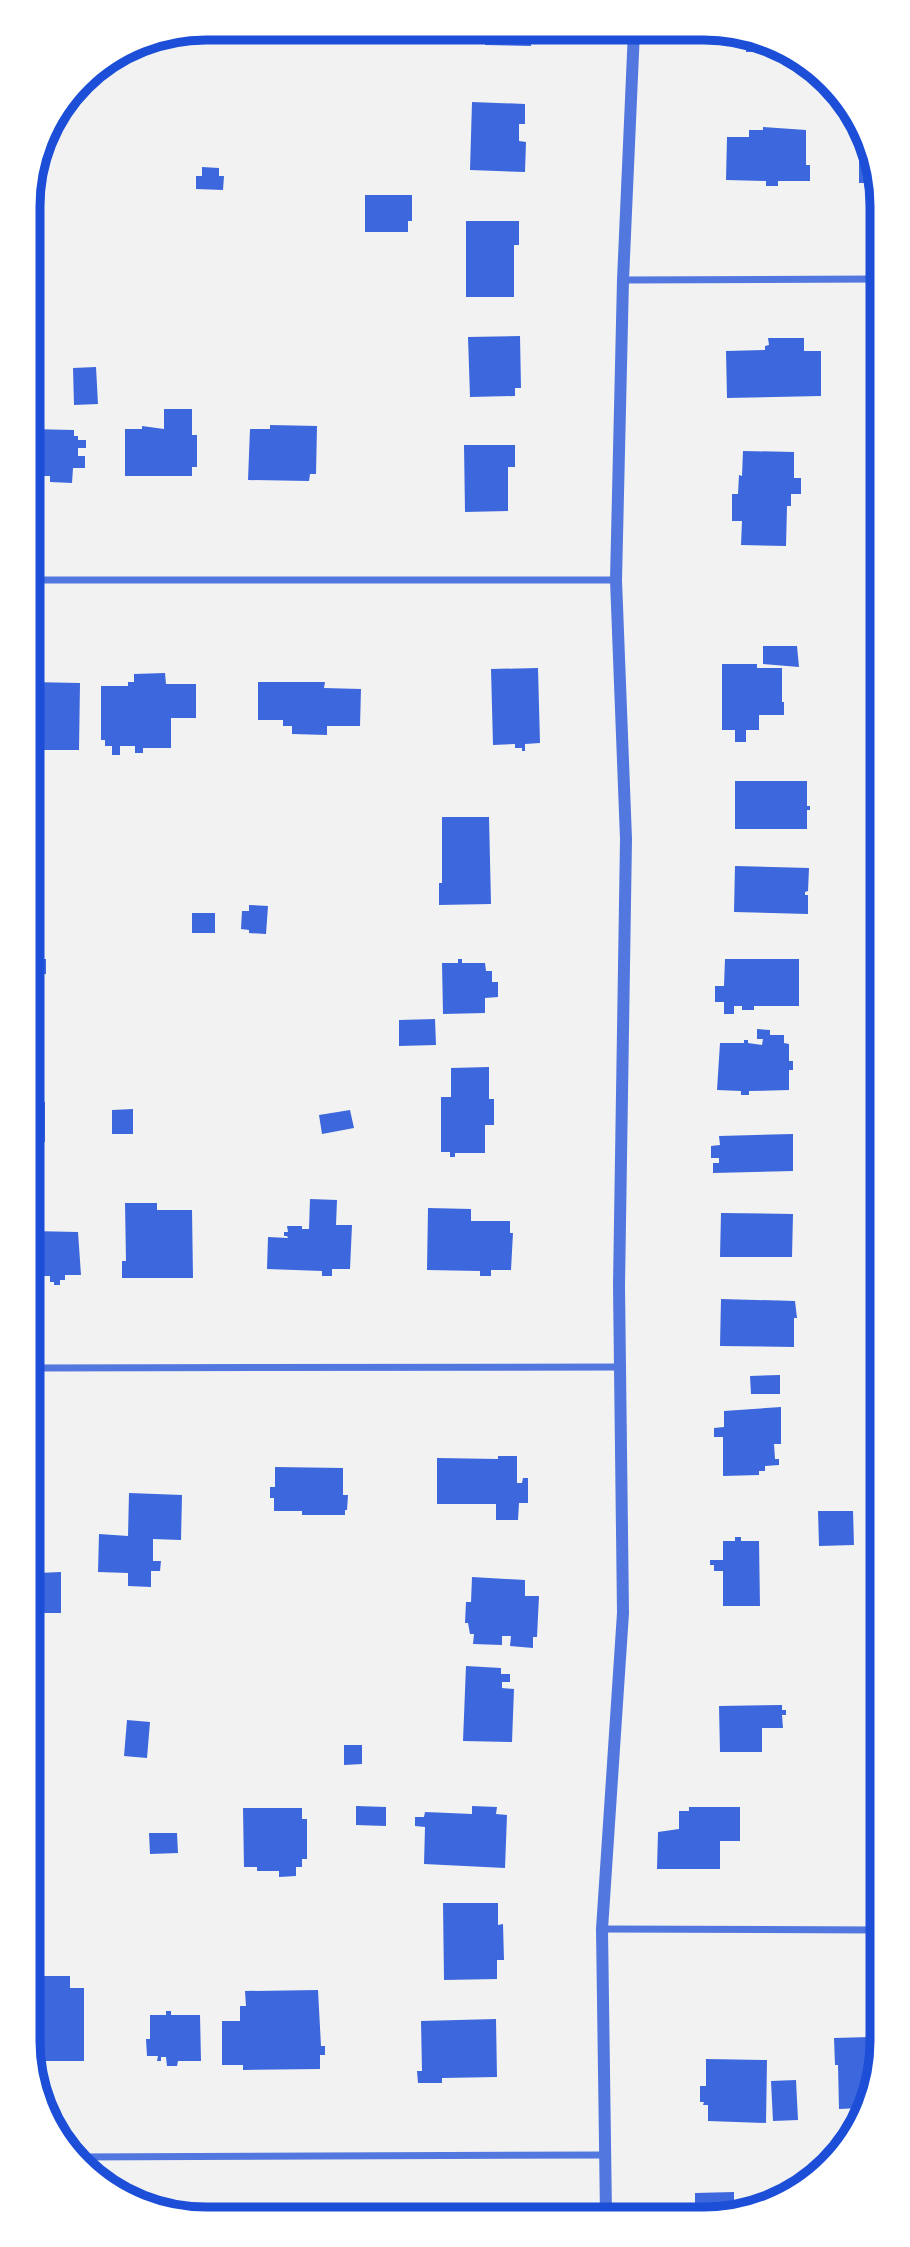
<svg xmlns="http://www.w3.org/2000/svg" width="910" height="2247" viewBox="0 0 910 2247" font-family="Montserrat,sans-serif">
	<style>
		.building { fill: #3d67dc }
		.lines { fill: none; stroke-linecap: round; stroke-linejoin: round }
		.minor { stroke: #5277de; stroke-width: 7 }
		.tertiary { stroke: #5277de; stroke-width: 12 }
		.rim { fill: none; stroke: #1d4ed8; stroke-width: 9 }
	</style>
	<rect width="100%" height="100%" fill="#f2f2f2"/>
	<path class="building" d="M470,30H531V46L485,45V42H470Z
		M740,32L777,52H746V41H740Z
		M472,102L525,104V124H519V141L526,142L525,172L470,170Z
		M763,127L806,130V165H810V181H778V186H766V181L726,180L727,137H749V130H763Z
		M859,131L876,160V183H859Z
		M202,167L219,168V176H224L223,190L196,189V176H202Z
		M365,195H412V221H408V232H365Z
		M466,221H519V245H514V297H466Z
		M520,336L521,388H515V396L470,397L468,337Z
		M768,338H804V351H821V396L727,398L726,351L765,350V346L769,345Z
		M96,367L98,404L74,405L73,368Z
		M164,409H192V435H197V467H192V476H125V429H142V426L164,429Z
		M270,425L317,426L316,474H310L309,481L248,480L250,429H270Z
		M29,429L74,430V436H78V440H86V448H78V456H85V468H73L72,483L50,482V476H29Z
		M464,445H515V467H508V511L465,512Z
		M743,451L794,452V478H801V494H791V506H787L786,546L741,545L742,521H732V494H738L739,475L742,476Z
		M763,646H797L799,667L763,664Z
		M722,664H757V668H782V702H784V715H759V730H746V742H735V730H722Z
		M538,668L540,743L525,744V751H522V748H515V744L493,745L491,669Z
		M165,673L166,684H196V718H171V748H143V753H135V746H120V755H112V746H105V740H101V686H128V682H134V674Z
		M30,682L80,683L79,750H30Z
		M258,682H325L324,688L361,689L360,726H327V735L292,734V726H283V720H258Z
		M735,781H807V806H810V810H807V829H735Z
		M442,817H489L491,904L439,905V883H442Z
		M735,866L809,868L808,891L805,892V895H808V914L734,912Z
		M249,905L268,906L266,934L249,933V930L241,929L242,911H249Z
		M192,913H215V933H192Z
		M31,959H46V974H31Z
		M458,959H462V963H485L486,971H492V982H498V997L485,998V1013L443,1014L442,963H458Z
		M725,959H799V1006H754V1010H742V1006H734V1014H724V1002H715V986H724Z
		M435,1019L436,1045L399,1046V1020Z
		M757,1029L770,1030V1035H784V1043L789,1044V1061H793V1070H789V1090L749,1091V1095H741V1091L717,1090L720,1043H744V1040H748V1043L762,1045L763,1039H757Z
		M489,1067V1099H494V1125H485V1153H455V1157H450V1152H441V1097H451V1068Z
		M31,1092H36V1102H45V1142H31Z
		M133,1109V1134H112V1110Z
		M350,1110L354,1128L322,1134L319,1115Z
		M793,1134V1171L713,1173V1163H719V1158H711V1146L720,1145L719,1136Z
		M310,1199L337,1200L336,1225H352L350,1269H332V1276H322V1271L267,1269L268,1237L288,1238L287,1236H284V1232H288L287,1226H302V1229H309Z
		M125,1203H157V1210H192L193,1278H122V1261H126Z
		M428,1208L471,1209V1221H510V1233H513L511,1270H491V1276H480V1271L427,1270Z
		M721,1213L793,1214L792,1257H720Z
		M31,1231L78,1232L81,1275H65V1280H60V1285H54V1282H50V1276H36V1273H32Z
		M721,1299L795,1301L797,1318H794V1347L720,1346Z
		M780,1375V1394H751L750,1376Z
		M781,1407V1444H774L775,1459H779V1465L765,1466V1471H759V1475L723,1476V1437H714V1428L724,1427V1411Z
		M498,1456H517V1483H522L523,1478H528V1503H519L518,1520H496V1504H437V1458L498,1459Z
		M275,1467L343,1468V1495H348L347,1510H345V1515H302V1511H274V1498H270V1487H275Z
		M32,1486H40V1494H43V1564H37L38,1573L61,1572V1613H33Z
		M129,1493L182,1495L181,1540L153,1539V1561H161L160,1571H151V1587L128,1586V1573L98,1572L99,1534L128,1536Z
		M818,1511H853L854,1545L819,1546Z
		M735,1537H741V1541H759L760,1606H723V1571H714V1565H710V1560H723V1541H735Z
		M472,1577L525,1580V1596H539L537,1637H533V1648L510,1646L511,1636H502V1645L473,1644L474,1634H470L468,1623H465L466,1602H471Z
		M466,1666L501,1668V1674H510V1682H502V1688L514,1689L512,1742L463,1741Z
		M782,1705V1710H786V1715H782L783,1728H762V1752H720L719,1706Z
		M127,1720L150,1722L147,1758L124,1756Z
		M344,1745H362V1764L344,1765Z
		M356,1806L386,1807V1826L356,1825Z
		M472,1806L497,1807L496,1814L507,1815L505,1868L424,1864L425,1827L415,1826V1817H424L425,1812L472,1814Z
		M689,1807H740V1841H720V1869H657L658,1832L679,1829V1811H689Z
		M243,1808H302V1819H307V1859H302V1867H296V1876L279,1877V1871H257V1867H244Z
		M149,1833H177L178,1853L150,1854Z
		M443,1903H498V1925L503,1924L504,1960H497V1979L444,1980Z
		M33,1914H40L41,1959H34Z
		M37,1976H70V1988H84V2061H34V2026H36V2018H34V1991H37Z
		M318,1990L321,2046H325V2055H320V2069L243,2070V2065H222V2021H240V2006H246L245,1991Z
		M166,2011H171V2015H200L201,2061H178L177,2066H167L166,2057H161V2061H157L158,2056H147L146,2039H150V2015H166Z
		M496,2019L497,2077L442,2078V2083H418L417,2071H422L421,2021Z
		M870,2037L871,2060H879L861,2108L839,2109L838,2065H835L834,2038Z
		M706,2059L767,2060L766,2123L708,2121V2105H703L704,2102H700V2086H706Z
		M796,2080L798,2120L773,2121L771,2081Z
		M734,2192V2210L758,2209L750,2213H695V2193Z"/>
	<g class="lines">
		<path class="minor" d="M623,280L876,279
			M30,580H616
			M32,1368L619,1367
			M602,1929L881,1930
			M74,2157L607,2155"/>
		<path class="tertiary" d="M606,2214L602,1929L623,1613L619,1286L626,839L616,580L623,280L634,31"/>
	</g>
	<path d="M0 0H910V2247H0ZM206 40H704A166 166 0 0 1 870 206V2041A166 166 0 0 1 704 2207H206A166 166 0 0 1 40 2041V206A166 166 0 0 1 206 40Z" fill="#fff" fill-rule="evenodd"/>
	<path class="rim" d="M206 40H704A166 166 0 0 1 870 206V2041A166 166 0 0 1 704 2207H206A166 166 0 0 1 40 2041V206A166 166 0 0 1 206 40Z"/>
</svg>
